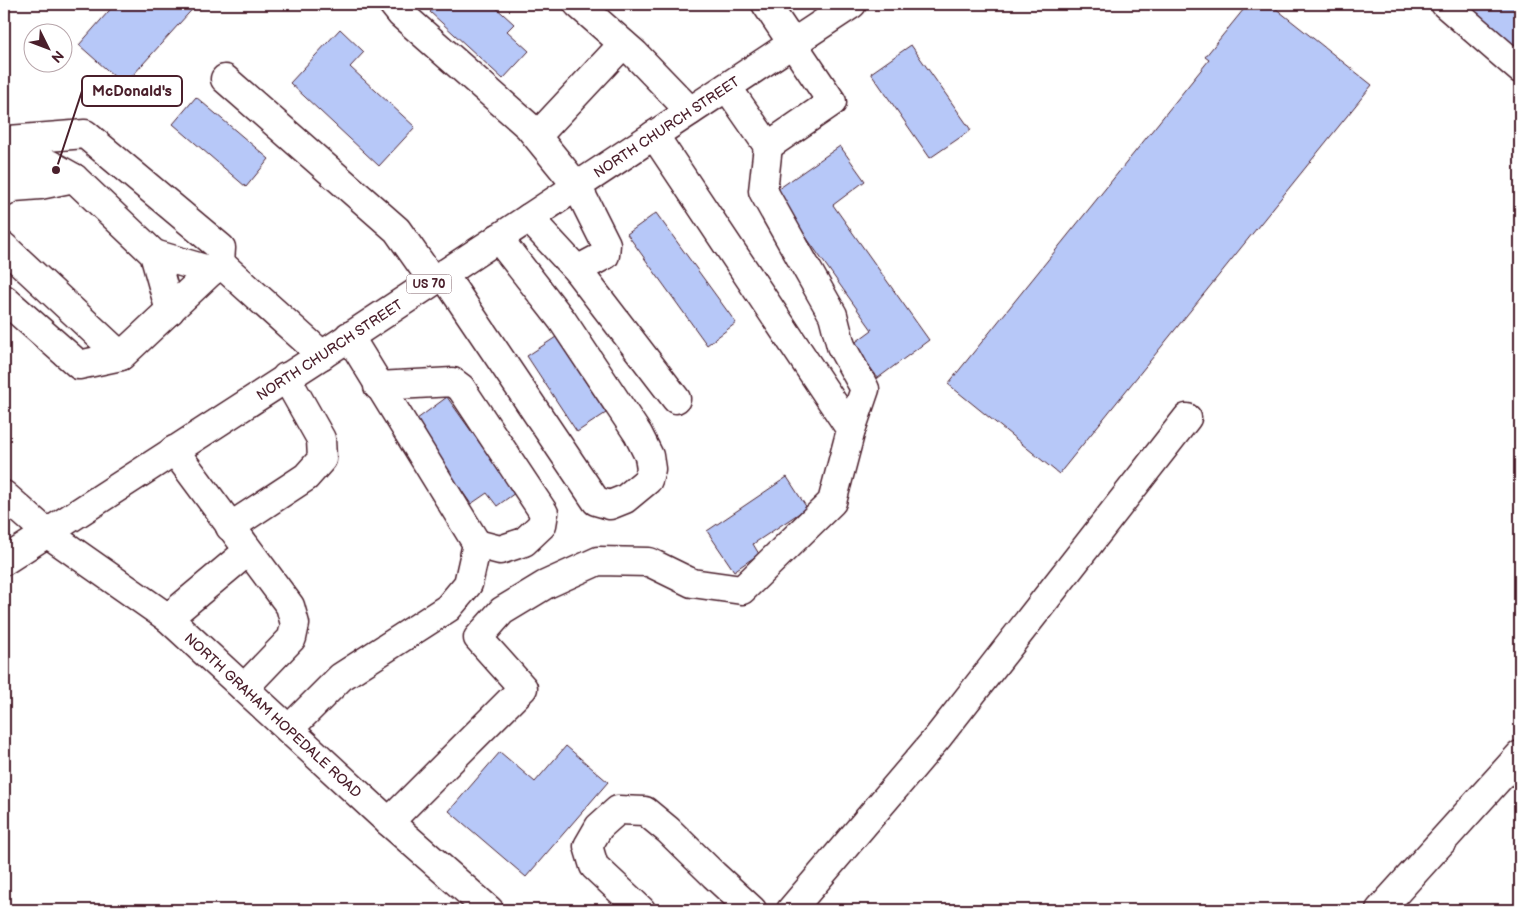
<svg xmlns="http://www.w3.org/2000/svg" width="1524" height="914" viewBox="0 0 1524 914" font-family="'Balsamiq Sans',sans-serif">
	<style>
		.building { fill: #b7c8f8; stroke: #4a1f2b }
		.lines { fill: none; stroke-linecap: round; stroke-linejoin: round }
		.minor-casing { stroke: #4a1f2b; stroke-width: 31 }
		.major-casing { stroke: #4a1f2b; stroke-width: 31 }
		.minor { stroke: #fff; stroke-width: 28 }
		.major { stroke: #fff; stroke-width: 28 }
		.labels { text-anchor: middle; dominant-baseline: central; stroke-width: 4.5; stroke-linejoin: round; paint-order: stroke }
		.shield { fill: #fff; stroke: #80626b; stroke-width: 1 }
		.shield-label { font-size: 12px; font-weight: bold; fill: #4a1f2b }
		.street-label { font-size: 14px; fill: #4a1f2b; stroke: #fff }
		.leader { fill: none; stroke: #4a1f2b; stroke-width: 2 }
		.callout-dot { fill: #4a1f2b; stroke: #fff; stroke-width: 2 }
		.callout { fill: #fff; stroke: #4a1f2b; stroke-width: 2 }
		.callout-label { font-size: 15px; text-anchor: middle; font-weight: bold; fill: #4a1f2b }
	</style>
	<rect width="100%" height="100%" fill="#fff"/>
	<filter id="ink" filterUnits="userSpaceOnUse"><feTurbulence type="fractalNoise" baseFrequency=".02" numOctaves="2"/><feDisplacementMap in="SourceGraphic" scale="10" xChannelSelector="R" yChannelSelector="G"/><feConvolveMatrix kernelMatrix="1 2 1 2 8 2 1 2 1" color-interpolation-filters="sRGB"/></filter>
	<g filter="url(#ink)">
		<path class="building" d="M115,4H197L124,85L79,45Z
			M438,4H492L514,24L507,31L529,51L503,79L430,12Z
			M1248,4H1270L1372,85L1059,474L948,384L1209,60L1205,57Z
			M1464,4H1520V54Z
			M340,29L364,52L350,67L415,127L379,166L290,83Z
			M911,45L971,130L930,158L871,73Z
			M196,97L269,159L246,187L173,124Z
			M840,146L865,181L833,205L929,340L878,378L853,344L872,330L774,192Z
			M656,213L736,323L707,345L627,234Z
			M556,337L606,413L577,432L527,356Z
			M447,397L515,493L497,506L487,493L471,504L413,422Z
			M787,477L807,508L753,544L759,554L734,571L707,531Z
			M566,746L608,782L526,877L449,811L500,752L535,782Z"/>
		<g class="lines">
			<g class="minor-casing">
				<g id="minor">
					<path d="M393,4L401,14L528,126L577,186L606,244L605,255L577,270L529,218"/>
					<path d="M578,4L635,54L690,111"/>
					<path d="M1445,4L1520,69"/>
					<path d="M225,79L397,230L433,281"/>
					<path d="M727,87L768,146L832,102L766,4"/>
					<path d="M537,136L623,44"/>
					<path d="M768,146L763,191L833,315L841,346L865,389L851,430"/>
					<path d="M4,147L9,140L85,134L221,248L220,263L121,356L79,365L4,299"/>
					<path d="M4,175L6,171L22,165L49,164L74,178"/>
					<path d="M4,193L14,187L40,185L74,178L154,254L170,311"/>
					<path d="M4,247L121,356"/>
					<path d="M154,254L212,271"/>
					<path d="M220,263L322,355"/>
					<path d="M577,270L676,399"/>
					<path d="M443,274L596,501L610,505L625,499L648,480L651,469L649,456L638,434L562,320L498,238"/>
					<path d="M378,386L453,382L461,388L544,513L542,525L524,542L500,550L477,544"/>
					<path d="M174,450L290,606L295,624L292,638L244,688"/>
					<path d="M230,527L306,477L322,459L321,439L286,377"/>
					<path id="s1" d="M47,533L168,618L389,822L489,910"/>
					<path d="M168,618L248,551"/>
					<path d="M289,729L341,677L448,608L468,584L477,544L349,336"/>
					<path d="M389,822L523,688L478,638L502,611L545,585L598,561L649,562L692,583L742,590L832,502L851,430L654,135"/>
					<path d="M641,910L594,866L588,846L599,827L618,810L645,811L668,830L714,875L752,910"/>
					<path d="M791,910L938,737L1187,418"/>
					<path d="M1380,910L1520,755"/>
				</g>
			</g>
			<g class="major-casing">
				<g id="major">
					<path d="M4,495L47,533"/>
					<path id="s2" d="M4,561L322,355L852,4"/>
				</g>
			</g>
			<use href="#minor" class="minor"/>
			<use href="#major" class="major"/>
		</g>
	</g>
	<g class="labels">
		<rect class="shield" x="406.5" y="274.5" width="45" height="19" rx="4"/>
		<g class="shield-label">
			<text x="429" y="284">US 70</text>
		</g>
		<g class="street-label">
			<text stroke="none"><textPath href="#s2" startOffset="792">NORTH CHURCH STREET</textPath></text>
			<text stroke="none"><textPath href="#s2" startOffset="388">NORTH CHURCH STREET</textPath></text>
			<text stroke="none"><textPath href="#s1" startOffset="291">NORTH GRAHAM HOPEDALE ROAD</textPath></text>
		</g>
	</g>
	<path class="leader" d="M56 170L82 91"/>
	<circle class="callout-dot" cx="56" cy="170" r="5"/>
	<rect class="callout" x="82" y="76" width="100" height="30" rx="5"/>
	<g class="callout-label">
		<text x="132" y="96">McDonald's</text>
	</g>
	<rect width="1524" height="914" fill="none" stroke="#fff" stroke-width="20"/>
	<rect x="10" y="10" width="1504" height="894" fill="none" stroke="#4a1f2b" stroke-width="2" filter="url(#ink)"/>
	<g transform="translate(48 48) rotate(132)"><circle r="24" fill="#ffffff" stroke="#b7a5aa"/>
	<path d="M0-4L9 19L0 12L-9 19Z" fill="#4a1f2b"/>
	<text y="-8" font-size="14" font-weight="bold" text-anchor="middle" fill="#4a1f2b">N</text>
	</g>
</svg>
